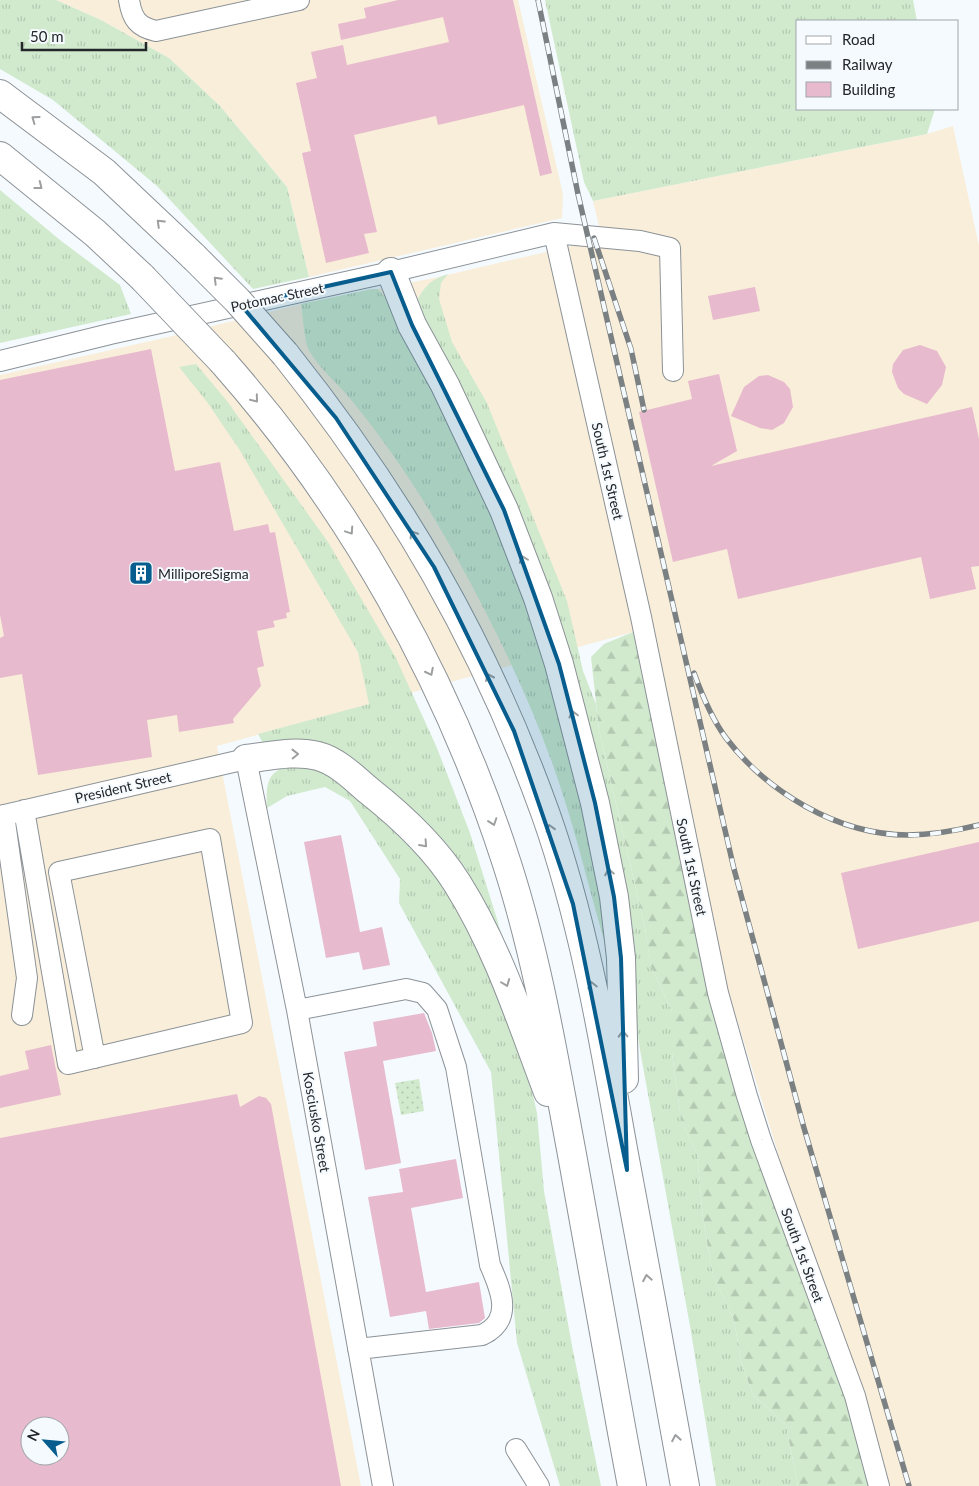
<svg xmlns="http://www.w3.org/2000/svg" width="979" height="1486" viewBox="0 0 979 1486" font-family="Lato,sans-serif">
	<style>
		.industrial { fill: #f9eed9; fill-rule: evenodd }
		.grass { fill: url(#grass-tufts) }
		.forest { fill: url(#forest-firs) }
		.park { fill: url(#park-dots) }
		.building { fill: #e7bace; fill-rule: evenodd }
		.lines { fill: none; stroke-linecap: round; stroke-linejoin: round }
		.minor-casing { stroke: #8c9297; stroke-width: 22 }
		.highway-casing { stroke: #8c9297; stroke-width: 30 }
		.minor { stroke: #fff; stroke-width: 20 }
		.highway { stroke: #fff; stroke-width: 28 }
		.rail-casing { stroke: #7b8083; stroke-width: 5.5 }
		.rail { stroke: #f4fafe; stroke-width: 4; stroke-dasharray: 11; stroke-linecap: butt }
		.highway-bridge-casing { stroke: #8c9297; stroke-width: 30; stroke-linecap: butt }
		.highway-bridge { stroke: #fff; stroke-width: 28 }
		.oneway { stroke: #9c9e9f }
		.marked { fill: #065d8e; fill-opacity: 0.2; stroke: #065d8e; stroke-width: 4; stroke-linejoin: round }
		.labels { text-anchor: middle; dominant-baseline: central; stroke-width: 4; stroke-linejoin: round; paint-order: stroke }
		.street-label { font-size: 14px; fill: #242729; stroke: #f4fafe }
		.poi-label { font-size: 14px; fill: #242729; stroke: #f4fafe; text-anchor: start }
	</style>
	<defs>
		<pattern id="grass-tufts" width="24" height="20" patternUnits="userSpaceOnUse" patternTransform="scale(1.25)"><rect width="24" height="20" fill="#d1eace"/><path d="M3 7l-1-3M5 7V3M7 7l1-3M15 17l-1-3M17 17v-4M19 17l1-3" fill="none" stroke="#b3c9b1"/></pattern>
		<pattern id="forest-firs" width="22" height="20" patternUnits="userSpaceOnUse" patternTransform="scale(1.25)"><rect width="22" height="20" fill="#d1eace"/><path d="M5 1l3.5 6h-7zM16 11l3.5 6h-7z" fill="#b3c9b1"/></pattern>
		<pattern id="park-dots" width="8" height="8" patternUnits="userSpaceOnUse" patternTransform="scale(1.25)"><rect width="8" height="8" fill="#d1eace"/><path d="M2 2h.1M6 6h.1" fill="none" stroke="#b3c9b1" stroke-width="1.8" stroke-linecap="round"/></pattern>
	</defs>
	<rect width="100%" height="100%" fill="#f4fafe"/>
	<path class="industrial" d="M56,0H518L563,194L562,218L309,277L287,187L221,107L169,58L101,20Z
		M953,126L979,246V1486H890L862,1385L790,1192L723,974L651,631L633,632L217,746L361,1486H0V375L168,337L301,304L434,278L602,239L593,201L927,134ZM30,1426H60V1456H30Z"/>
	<path class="grass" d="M0,0H56L101,20L169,58L221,107L287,187L309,277L253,289L157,186L53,100L0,69Z
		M545,0H913L917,21H798V109H935L927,134L593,201L584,182Z
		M0,190L60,240L120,285L131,314L0,343Z
		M448,274L441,283L439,299L452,342L487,403L567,601L583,671L596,704L599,730L645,928L651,966L672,1012V1053L681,1120L697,1154L703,1218L713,1275L734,1320L741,1361L753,1395L786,1425L798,1486H716L690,1326L640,1050L605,814L417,301C424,286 432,279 448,274Z
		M372,289H378L384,296L436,386L467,452L531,611L597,856L608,953C591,898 579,843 561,789C535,709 497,631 457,558C426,502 389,445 347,395C335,381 320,369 310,352C304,343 303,316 301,304Z
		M196,364L227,401L328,542L396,658L437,748L470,833L497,919L512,975L393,801L265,747L258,734L369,704L358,652L239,449L207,402L179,367Z
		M308,761L380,808L468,915L529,1078L537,1113L544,1191L573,1351L601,1486H560L517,1343L491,1072L399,903L400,879L350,801L325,787L287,796L267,808C264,770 276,768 308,761Z"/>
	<path class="forest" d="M633,632L707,980L847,1401L871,1486H798L786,1425L753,1395L741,1361L734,1320L713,1275L703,1218L697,1154L681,1120L672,1053V1012L651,966L645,928L599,730L591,657L604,644Z"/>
	<path class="park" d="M419,1079L424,1111L401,1115L395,1083Z"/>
	<path class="building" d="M398,0H513L552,173L540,176L524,105L438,125L436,116L354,135L377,232L364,234L369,253L326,263L302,153L311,151L296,83L317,78L311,52L343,45L347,65L449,42L443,17L341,40L338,24L366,18L364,8Z
		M755,287L760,311L713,320L708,296Z
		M920,345L937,351L946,367L942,385L927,404L904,394L898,388L892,372L893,364L903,350Z
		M151,349L175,471L220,462L234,531L268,524L270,533L275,532L290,612L286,613L287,618L273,621L275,627L257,631L264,666L257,668L261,686L233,719L234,723L179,732L177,715L147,720L152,757L38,775L22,674L0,678V638L4,636L0,615V380Z
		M719,374L737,451L711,466L972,407L979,439V566L971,567L976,589L930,599L921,557L738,599L727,549L673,562L639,412L692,399L688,381Z
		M768,375L784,382L790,389L793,407L784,423L772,430L760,428L731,416L744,387L759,376Z
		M341,835L360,932L382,927L390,965L363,970L359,952L326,958L304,842Z
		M979,842V921L858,949L841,873Z
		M424,1013L432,1033L436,1051L383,1061L401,1163L365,1170L344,1052L377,1046L373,1022Z
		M51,1045L61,1095L0,1108V1076L29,1069L25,1051Z
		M237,1094L240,1107L259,1096L266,1098L271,1104L341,1486H0V1138ZM30,1426H60V1456H30Z
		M456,1159L463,1198L411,1208L426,1292L479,1282L485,1318L479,1323L429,1329L426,1311L390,1317L368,1197L403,1192L399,1169Z"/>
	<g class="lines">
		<g class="minor-casing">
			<path id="minor" d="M129,0C132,19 138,27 156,31L299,0
				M554,233L641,617L718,993L747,1096L761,1140L855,1396L879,1486
				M0,361L110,334L391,272L554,233L640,241L670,248L673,371
				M24,810L68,1064L242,1023L210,839L59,872L95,1058
				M4,815L27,978L22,1015
				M0,816L246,759L297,1010L383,1486
				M297,1010L406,989L423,993L437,1009L456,1067L490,1265C501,1290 514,1320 482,1335L358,1349
				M516,1449L539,1486"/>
		</g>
		<g class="highway-casing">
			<path id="highway" d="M0,94L104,172L194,257
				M0,156L95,233L142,277
				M391,272L412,325L445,385L504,510L538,598L559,664L595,803L614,897L621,958L624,1079
				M285,354C400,498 484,642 546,815C584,923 603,1037 623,1149C644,1261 665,1374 685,1486
				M223,362C351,507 448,680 507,864C537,957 553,1053 571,1149C591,1262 611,1374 632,1486
				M246,759C270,756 295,750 318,756C337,761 354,778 368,790C401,816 435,848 457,883C498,948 521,1021 548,1092"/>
		</g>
		<use href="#minor" class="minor"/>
		<use href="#highway" class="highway"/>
		<g class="rail-casing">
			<path id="rail" d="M538,0L578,194L734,869L804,1128L909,1486
				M594,238L631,349L644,410
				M694,673C702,695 712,719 726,738C767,792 838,835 908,835C932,835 955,831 979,825"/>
		</g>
		<use href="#rail" class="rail"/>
		<g class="highway-bridge-casing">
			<path id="highway-bridge" d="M194,257L237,300L285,354
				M142,277L223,362"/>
		</g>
		<use href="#highway-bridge" class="highway-bridge"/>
	</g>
	<defs><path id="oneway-chevron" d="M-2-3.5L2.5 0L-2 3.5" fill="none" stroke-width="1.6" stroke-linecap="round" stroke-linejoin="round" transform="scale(1.25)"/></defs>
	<g class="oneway">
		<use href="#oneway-chevron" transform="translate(35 119) rotate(-144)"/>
		<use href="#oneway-chevron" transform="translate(39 186) rotate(38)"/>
		<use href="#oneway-chevron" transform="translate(160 223) rotate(-136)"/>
		<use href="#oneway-chevron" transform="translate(217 280) rotate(-135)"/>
		<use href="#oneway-chevron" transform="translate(255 399) rotate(51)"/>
		<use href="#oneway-chevron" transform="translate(350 531) rotate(56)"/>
		<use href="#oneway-chevron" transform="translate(413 534) rotate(-122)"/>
		<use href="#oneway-chevron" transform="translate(523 559) rotate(-111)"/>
		<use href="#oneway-chevron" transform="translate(430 672) rotate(63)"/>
		<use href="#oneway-chevron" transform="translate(489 677) rotate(-114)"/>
		<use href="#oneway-chevron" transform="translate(573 714) rotate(-105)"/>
		<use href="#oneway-chevron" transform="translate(295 754) rotate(-1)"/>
		<use href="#oneway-chevron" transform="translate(493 822) rotate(71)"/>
		<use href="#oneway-chevron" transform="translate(550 828) rotate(-107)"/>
		<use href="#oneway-chevron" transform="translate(424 844) rotate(48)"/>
		<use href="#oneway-chevron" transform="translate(609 872) rotate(-101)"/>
		<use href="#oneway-chevron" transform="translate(506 983) rotate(69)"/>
		<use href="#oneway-chevron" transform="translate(592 985) rotate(-103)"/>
		<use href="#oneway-chevron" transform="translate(623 1034) rotate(-92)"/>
		<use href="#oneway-chevron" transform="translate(647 1278) rotate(-100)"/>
		<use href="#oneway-chevron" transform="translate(676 1438) rotate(-100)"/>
	</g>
	<path class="marked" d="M391,272L412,325L504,510L559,664L595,803L614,897L621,958L627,1170L573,904L514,731L434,567L336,418L241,305Z"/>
	<defs>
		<g id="building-square" transform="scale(1.25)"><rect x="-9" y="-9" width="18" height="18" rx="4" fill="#065d8e" stroke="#f4fafe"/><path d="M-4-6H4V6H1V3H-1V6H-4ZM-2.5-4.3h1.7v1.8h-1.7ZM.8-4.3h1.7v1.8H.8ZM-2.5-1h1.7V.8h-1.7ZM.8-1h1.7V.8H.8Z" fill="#fff"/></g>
	</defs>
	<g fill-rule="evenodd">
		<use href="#building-square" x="141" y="573"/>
	</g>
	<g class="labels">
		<g class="street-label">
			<text transform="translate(277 297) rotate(-12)">Potomac Street</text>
			<text transform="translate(608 471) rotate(77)">South 1st Street</text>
			<text transform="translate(123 787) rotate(-13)">President Street</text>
			<text transform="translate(692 867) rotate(78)">South 1st Street</text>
			<text transform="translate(317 1122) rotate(80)">Kosciusko Street</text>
			<text transform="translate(803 1255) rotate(70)">South 1st Street</text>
		</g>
		<g class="poi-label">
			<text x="158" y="573">MilliporeSigma</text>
		</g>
	</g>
	<rect x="796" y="20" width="162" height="90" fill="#f4fafe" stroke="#a1a6a9"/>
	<rect x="806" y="36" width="25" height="8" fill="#ffffff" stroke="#a1a6a9"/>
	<text x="842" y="45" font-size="15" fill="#242729">Road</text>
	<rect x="806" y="61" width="25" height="8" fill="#7b8083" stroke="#a1a6a9"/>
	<text x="842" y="70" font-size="15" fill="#242729">Railway</text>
	<rect x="806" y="82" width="25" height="15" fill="#e7bace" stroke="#a1a6a9"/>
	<text x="842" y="95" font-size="15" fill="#242729">Building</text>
	<g transform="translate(45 1441) rotate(297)"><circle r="24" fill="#f4fafe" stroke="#a1a6a9"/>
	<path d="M0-4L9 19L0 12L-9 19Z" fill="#065d8e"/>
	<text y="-8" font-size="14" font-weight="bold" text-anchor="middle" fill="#242729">N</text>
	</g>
	<path d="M22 42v8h124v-8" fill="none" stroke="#242729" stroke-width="2.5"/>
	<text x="30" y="42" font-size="15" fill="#242729" stroke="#f4fafe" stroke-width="4" paint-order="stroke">50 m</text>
</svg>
